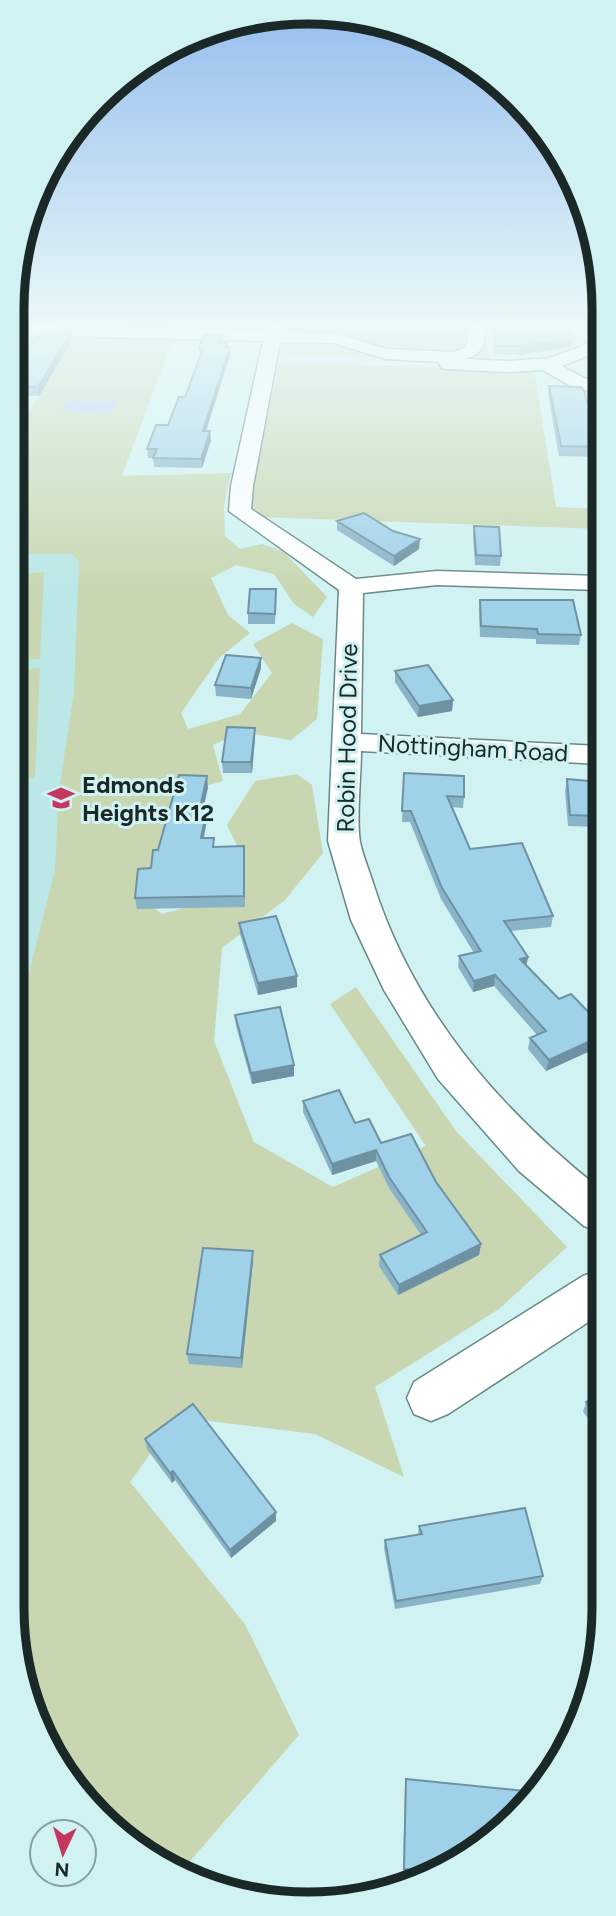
<svg xmlns="http://www.w3.org/2000/svg" width="616" height="1916" viewBox="0 0 616 1916" font-family="Figtree,sans-serif">
	<style>
		.built { fill: #bbe7e6 }
		.green { fill: #c8d7b1 }
		.water { fill: #b6cbf4 }
		.lines { fill: none; stroke-linecap: round; stroke-linejoin: round }
		.minor-casing { stroke: #688888; stroke-width: 3 }
		.minor { fill: #fff; fill-rule: evenodd }
		.wall { fill: #89b4c8 }
		.shaded-wall { fill: #6f92a3 }
		.building { fill: #9fd1e9; stroke: #6f92a3; stroke-width: 2 }
		.labels { text-anchor: middle; dominant-baseline: central; stroke-width: 6; stroke-linejoin: round; paint-order: stroke }
		.street-label { font-size: 24px; fill: #1a2827; stroke: #d0f2f2 }
		.poi-label { font-size: 24px; font-weight: bold; fill: #1a2827; stroke: #d0f2f2; text-anchor: start }
		.rim { fill: none; stroke: #1a2827; stroke-width: 9 }
	</style>
	<rect width="100%" height="100%" fill="#d0f2f2"/>
	<path class="built" d="M17,515L199,522L15,1074Z"/>
	<path class="green" d="M287,324H486L489,361L285,354L280,351Z
		M77,332L175,334L122,476L231,473L224,506L225,536L240,549L262,544L284,552L327,597L313,617L294,604L274,574L236,565L211,578L228,615L250,633L219,658L181,713L188,729L240,714L272,673L253,644L292,623L323,639L317,719L291,740L242,732L213,745L223,781L182,793L169,838L136,895L162,914L220,898L243,858L227,825L255,781L297,774L312,785L323,853L285,900L222,948L214,1041L254,1142L333,1187L426,1146L330,1004L356,987L456,1131L567,1247L499,1309L375,1387L404,1477L315,1434L177,1417L130,1482L245,1624L299,1735L179,1874L86,1803L35,1721L12,1608L15,1028L55,870L59,790L74,692L79,561L72,554H17V433Z
		M279,363L534,369L556,507L601,509V529L258,517L252,508L251,498Z
		M44,572L40,659L16,660L17,574Z
		M40,668L35,778L16,779V670Z"/>
	<path class="water" d="M68,400L110,401L117,400L111,413L62,411Z"/>
	<g class="lines">
		<g class="minor-casing">
			<path id="minor" d="M267,324H283L282,332L334,333L387,349L453,352L465,348L468,340V324H484C486,344 484,353 465,359L507,361L549,358L580,347L601,333V347L592,354L562,366L584,378L601,383V395L570,386L543,370L507,372L447,369L441,368L439,362L386,359L333,343L280,342L253,486L251,509L356,579L437,571L600,576V590L437,585L363,593L361,734L600,746V764L361,751C361,777 356,818 360,842C363,856 369,870 373,883C413,1009 497,1107 599,1188V1231L584,1226L519,1171L438,1079L384,990L351,920L328,841L339,590L229,511L231,486L263,341L18,335V325L265,331Z
				M599,1270V1315L448,1414L431,1421L414,1414L407,1398L414,1382L583,1276Z"/>
		</g>
		<use href="#minor" class="minor"/>
	</g>
	<path class="wall" d="M211,324H233L231,328L211,327Z
		M493,324L572,339L571,347L519,355L494,354Z
		M72,331L73,339L39,396L17,395L18,358Z
		M223,343L228,347L230,355L206,431L211,440L202,468L154,467L153,458H148L147,449L168,425L185,397L200,356L199,348Z
		M549,386L587,402L601,441V457L559,456L548,395Z
		M337,521L419,549L394,566L337,530Z
		M474,526L501,556L500,566L475,565L473,536Z
		M276,589L275,624H248V613Z
		M480,600L581,635L579,645L536,644V639L480,637L479,610Z
		M600,635V649L596,648L598,637Z
		M261,658V668L251,699L216,696L215,685Z
		M395,671L453,700L452,711L418,717L395,682Z
		M255,738L252,773H223L222,762Z
		M404,773L464,797L463,808L452,807L470,849L553,916L551,927L510,931L528,957L526,965L559,999L599,1023V1047L546,1071L528,1049L530,1038L537,1035L494,986L473,992L458,967L459,956L474,953L441,899L410,822H402Z
		M567,779L600,782V827L568,826L565,791Z
		M208,787L203,809L207,820L204,838L214,846L245,857V907L137,909L135,898L151,868L158,850Z
		M239,923L297,976V987L258,995L240,934Z
		M235,1015L294,1065V1076L252,1084L236,1026Z
		M303,1101L355,1123L381,1143L436,1182L481,1244L479,1255L398,1295L379,1266L380,1255L421,1235L389,1188L376,1161L332,1175L303,1112Z
		M253,1251V1261L242,1368L189,1364L187,1354Z
		M599,1394V1431L583,1412L586,1402Z
		M145,1439L276,1521L231,1558L175,1480L172,1483L147,1449Z
		M419,1526L543,1576L540,1584L395,1609L384,1548L385,1540L418,1535Z
		M406,1779L488,1843L420,1876L403,1874L405,1785Z"/>
	<path class="shaded-wall" d="M72,331L73,339L39,396L38,387Z
		M572,339L571,347L519,355L520,346Z
		M230,347V355L203,440V431Z
		M210,431L211,440L202,468L201,459Z
		M420,539L419,549L394,566V556Z
		M261,658V668L251,699V688Z
		M453,700L452,711L418,717L419,706Z
		M255,728V738L252,773L251,762Z
		M207,776L208,787L201,820L200,808Z
		M207,809V820L201,849V838Z
		M528,957L526,968L520,959Z
		M495,975L494,986L473,992L474,981Z
		M297,976V987L258,995V983Z
		M599,1037V1047L546,1071L549,1060Z
		M294,1065V1076L252,1084L251,1073Z
		M376,1150V1161L332,1175V1164Z
		M481,1244L479,1255L398,1295L399,1285Z
		M253,1251V1261L242,1368L241,1358Z
		M173,1471L175,1480L172,1483L170,1473Z
		M276,1512V1521L231,1558L230,1550Z"/>
	<path class="building" d="M494,324H569L572,339L520,346H495Z
		M45,330L72,331L38,387L17,386L18,358Z
		M204,334L223,335L218,343H227L226,347H230L203,431H210L201,459L153,458L157,449H147L156,425H168L179,397H185L203,349L199,348Z
		M549,386L581,387L584,390L587,402L592,403L601,441V447L561,446Z
		M364,513L393,531L420,539L394,556L337,521Z
		M474,526L499,527L501,556L476,555Z
		M250,589H276L275,614L248,613Z
		M480,600H573L581,635L538,634L537,629L481,626Z
		M226,655L261,658L251,688L215,685Z
		M428,665L453,700L419,706L395,671Z
		M227,727L255,728L251,762H222Z
		M404,773L464,776V797L447,796L470,849L522,843L553,916L504,921L528,957L520,959L559,999L571,994L599,1023V1037L549,1060L530,1038L546,1031L495,975L474,981L459,956L481,951L442,888L411,811H402Z
		M179,775L207,776L200,808L207,809L201,838H214L213,847L244,846V896L135,898L138,869L151,868L153,850H158Z
		M567,779L600,782V816L570,815Z
		M276,916L297,976L258,983L239,923Z
		M280,1007L294,1065L251,1073L235,1015Z
		M339,1090L355,1123L369,1119L381,1143L411,1134L436,1182L481,1244L399,1285L380,1255L427,1232L389,1177L376,1150L332,1164L303,1101Z
		M203,1248L253,1251L241,1358L187,1354Z
		M599,1394V1417L586,1402Z
		M193,1404L276,1512L230,1550L173,1471L170,1473L145,1439Z
		M525,1508L543,1576L396,1601L385,1540L422,1534L419,1526Z
		M406,1779L536,1792L488,1843L429,1872L404,1869Z"/>
	<linearGradient id="sky" x2="0" y2="1"><stop stop-color="#94bded"/><stop offset="0.55" stop-color="#eaf9f9"/><stop offset="1" stop-color="#eaf9f9" stop-opacity="0"/></linearGradient>
	<rect width="616" height="592" fill="url(#sky)"/>
	<defs>
		<g id="school-bare" transform="scale(2.1)"><path d="M0-5L7-2L0 1L-7-2ZM-4 1L0 2.5L4 1V4Q0 6-4 4Z" fill="#c63760" stroke="#d0f2f2" stroke-width="2.5" paint-order="stroke"/></g>
	</defs>
	<g fill-rule="evenodd">
		<use href="#school-bare" x="61" y="798"/>
	</g>
	<g class="labels">
		<g class="street-label">
			<text transform="translate(347 738) rotate(-89)">Robin Hood Drive</text>
			<text transform="translate(473 748) rotate(3)">Nottingham Road</text>
		</g>
		<g class="poi-label">
			<text x="82" y="784">Edmonds<tspan x="82" dy="28">Heights K12</tspan></text>
		</g>
	</g>
	<path d="M0 0H616V1916H0ZM308 24H308A284 284 0 0 1 592 308V1608A284 284 0 0 1 308 1892H308A284 284 0 0 1 24 1608V308A284 284 0 0 1 308 24Z" fill="#d0f2f2" fill-rule="evenodd"/>
	<path class="rim" d="M308 24H308A284 284 0 0 1 592 308V1608A284 284 0 0 1 308 1892H308A284 284 0 0 1 24 1608V308A284 284 0 0 1 308 24Z"/>
	<g transform="translate(63 1853) rotate(184)"><circle r="33" fill="#d0f2f2" stroke="#87a1a1" stroke-width="2"/>
	<path d="M0-5L12 26L0 18L-12 26Z" fill="#c63760"/>
	<text y="-10" font-size="19" font-weight="bold" text-anchor="middle" fill="#1a2827">N</text>
	</g>
</svg>
